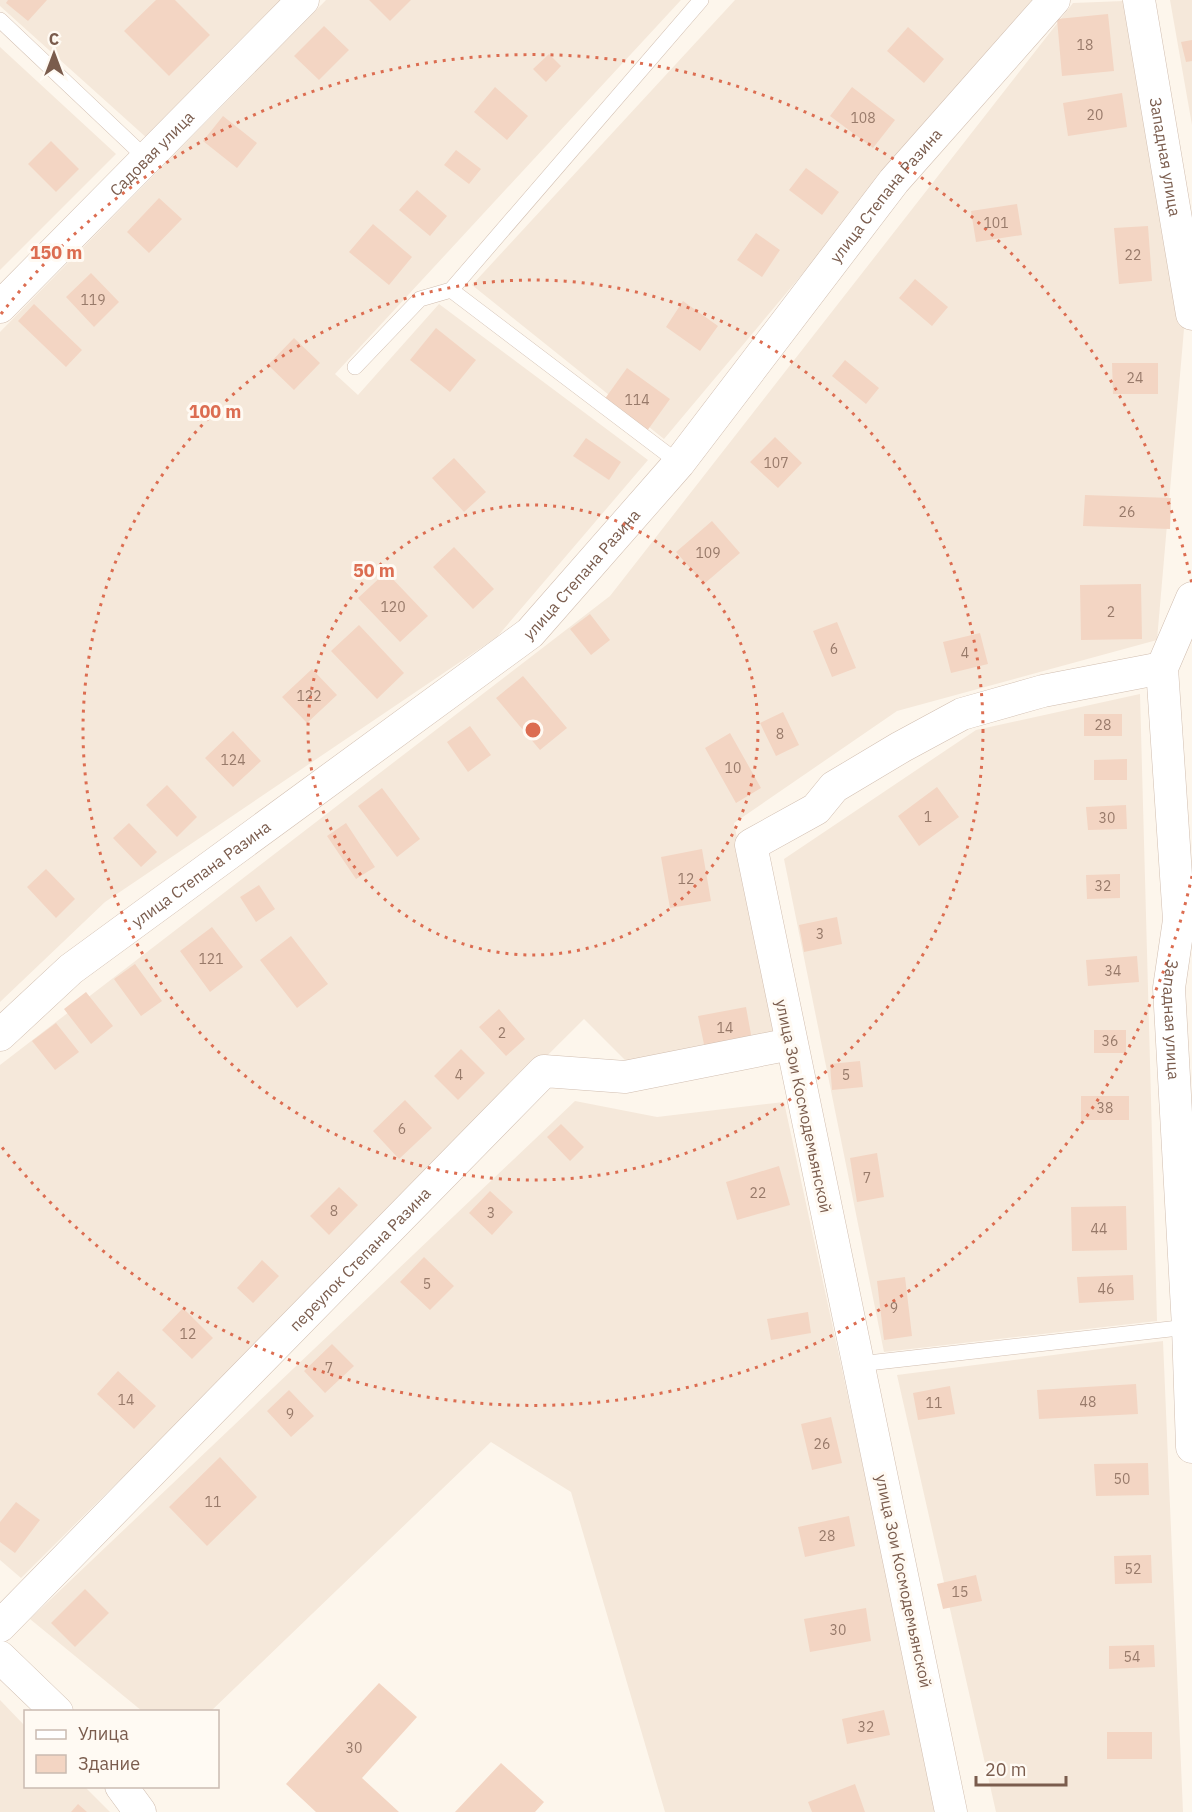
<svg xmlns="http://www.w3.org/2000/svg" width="1192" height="1812" viewBox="0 0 1192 1812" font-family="'IBM Plex Sans',sans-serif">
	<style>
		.residential { fill: #f5e8da }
		.building { fill: #f3d5c3 }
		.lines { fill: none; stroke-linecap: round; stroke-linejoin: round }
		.service-casing { stroke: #d1beb0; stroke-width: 16 }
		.minor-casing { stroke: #d1beb0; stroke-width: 33 }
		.service { stroke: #fff; stroke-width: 15 }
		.minor { stroke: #fff; stroke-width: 32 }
		.ring { fill: none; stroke: #dc6d51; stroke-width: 3; stroke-dasharray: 3 6 }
		.labels { text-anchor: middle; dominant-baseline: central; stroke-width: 6; stroke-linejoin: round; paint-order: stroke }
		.number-label { font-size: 14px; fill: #987a6a }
		.street-label { font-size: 16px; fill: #7a5c4d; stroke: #fffaf3 }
		.centre { fill: #dc6d51; stroke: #fffaf3; stroke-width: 3 }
		.ring-label { font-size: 18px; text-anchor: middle; font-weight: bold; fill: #dc6d51; stroke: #fffaf3; stroke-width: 6; stroke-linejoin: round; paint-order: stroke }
	</style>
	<rect width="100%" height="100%" fill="#fdf6ec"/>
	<path class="residential" d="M0,0H287L148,139L0,6Z
		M326,0H681L335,374L358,395L439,304L648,460L497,637L105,902L0,1002V332Z
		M735,0H1032L664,439L472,285Z
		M1170,0H1192V125Z
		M1124,1L1184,329L1157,640L897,711L734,823L776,1035L630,1065L584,1019L21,1578L0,1560V1065L610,596L1073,3Z
		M0,47L116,154L0,270Z
		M1140,694L1157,1321L884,1352L784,859L976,730Z
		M575,1101L657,1117L784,1102L938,1812H665L571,1492L491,1442L211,1711H142L30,1619Z
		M1163,1341L1183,1812H996L897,1375Z
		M0,1700L25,1726L26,1786L85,1787L110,1812H0Z"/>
	<path class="building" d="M8,0H47L28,21L6,3Z
		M156,0H175L210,35L169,76L124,31Z
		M369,0H411L390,21Z
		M1108,14L1114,71L1062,76L1057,19Z
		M324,26L349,50L319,80L294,56Z
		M908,27L944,59L924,83L887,51Z
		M1192,40V61L1186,62L1181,42Z
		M549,54L561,66L546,82L533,69Z
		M495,87L528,116L507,140L474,112Z
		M852,87L895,120L873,148L830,116Z
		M1122,93L1127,127L1068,136L1063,103Z
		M223,116L257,143L237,168L203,141Z
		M51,141L79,169L56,192L28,164Z
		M456,150L481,169L469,184L444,165Z
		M806,168L839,192L822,215L789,190Z
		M417,190L447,216L430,236L399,210Z
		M159,198L182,219L149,253L127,232Z
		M1017,204L1022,235L976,242L971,211Z
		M373,224L412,257L389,285L349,252Z
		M1148,226L1152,281L1119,284L1114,228Z
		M756,233L780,250L762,277L737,260Z
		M91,273L119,302L94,327L66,297Z
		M915,279L948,307L932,326L899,298Z
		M683,301L718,326L700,351L666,327Z
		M34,304L82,350L66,367L18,321Z
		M436,328L476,360L450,392L410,360Z
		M294,338L320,363L294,390L268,365Z
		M845,360L879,388L866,404L832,376Z
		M1112,363H1158V394H1113Z
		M627,368L670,399L647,431L604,400Z
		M775,437L802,463L778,488L750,462Z
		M586,438L621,462L609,480L573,456Z
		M454,458L486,492L464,512L432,478Z
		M1085,495L1171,498L1170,529L1083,526Z
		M712,521L740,553L704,584L676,552Z
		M454,547L494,589L473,609L433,567Z
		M386,572L428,616L400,642L358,598Z
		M1141,584L1142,639L1081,640L1080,585Z
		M590,614L610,640L591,655L570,629Z
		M837,622L856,668L832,677L813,631Z
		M359,625L404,673L377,699L331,651Z
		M980,633L988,664L951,673L943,642Z
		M312,669L337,695L307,723L282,697Z
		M523,676L567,728L540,750L496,698Z
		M783,712L799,745L776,756L760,723Z
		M1084,714H1122V736H1084Z
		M470,726L491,755L468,772L447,742Z
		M233,731L261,761L233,787L205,758Z
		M730,733L761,788L736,803L705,748Z
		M1127,759V780H1094V760Z
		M167,785L197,817L177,837L146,805Z
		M937,787L959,817L919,846L898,816Z
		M382,788L420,839L397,857L358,806Z
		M1126,805L1127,829L1088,830L1086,807Z
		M129,823L157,852L141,867L113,838Z
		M346,823L375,867L356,879L327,836Z
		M702,849L711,901L670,908L661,857Z
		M46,869L75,899L56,918L27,887Z
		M1120,874V898L1087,899L1086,875Z
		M259,885L275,909L256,922L240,897Z
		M837,917L842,944L804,952L799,925Z
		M212,927L243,967L210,992L180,951Z
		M291,936L328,984L297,1008L260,960Z
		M1137,956L1139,982L1088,986L1086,960Z
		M135,964L162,1001L141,1016L114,979Z
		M86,992L113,1026L91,1044L64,1009Z
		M746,1007L752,1040L705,1049L698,1016Z
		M499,1009L525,1039L506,1056L479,1027Z
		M56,1023L79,1052L55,1070L32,1041Z
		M1094,1030H1126V1053H1094Z
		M461,1049L485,1073L458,1100L434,1076Z
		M860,1061L863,1087L832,1090L830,1064Z
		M1081,1096H1129V1120H1081Z
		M405,1100L432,1128L399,1159L373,1131Z
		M561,1124L584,1147L570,1161L547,1137Z
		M877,1153L884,1197L857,1202L850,1158Z
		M779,1166L790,1205L737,1220L726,1182Z
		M339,1187L358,1205L329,1235L310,1216Z
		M490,1191L513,1212L492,1235L469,1213Z
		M1126,1206L1127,1250L1072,1251L1071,1207Z
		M424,1257L454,1286L430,1310L400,1282Z
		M262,1260L279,1276L253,1303L237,1288Z
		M1133,1275L1134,1300L1079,1303L1077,1277Z
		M905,1277L912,1336L884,1340L877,1281Z
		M183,1308L213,1338L192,1359L162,1330Z
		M808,1312L811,1333L771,1340L767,1319Z
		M332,1344L354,1366L325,1393L304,1371Z
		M118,1371L156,1406L134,1429L97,1394Z
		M1136,1384L1138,1414L1039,1419L1037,1390Z
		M950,1386L955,1414L918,1420L913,1393Z
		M289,1390L314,1416L291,1437L267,1411Z
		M831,1417L842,1463L812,1470L801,1424Z
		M220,1457L257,1497L207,1546L169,1507Z
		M1148,1463L1149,1495L1096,1496L1094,1464Z
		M16,1502L40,1520L15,1553L0,1542V1522Z
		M849,1516L855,1546L805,1557L798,1527Z
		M1151,1555L1152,1583L1115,1584L1114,1556Z
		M976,1575L982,1601L943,1609L937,1584Z
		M85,1589L109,1613L75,1647L51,1623Z
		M866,1608L871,1641L810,1652L804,1619Z
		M1154,1645L1155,1667L1109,1669V1646Z
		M379,1683L417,1717L362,1778L399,1812H316L286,1784Z
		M884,1710L890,1735L847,1744L842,1719Z
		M1107,1732H1152V1759H1107Z
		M501,1763L544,1802L535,1812H455Z
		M855,1784L865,1812H812L808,1802Z
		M78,1804L87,1812H71Z"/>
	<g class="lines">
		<g class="service-casing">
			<path id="service" d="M0,20L147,159
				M355,367L420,299L451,290
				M679,463L451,290L701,0
				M859,1364L1188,1327"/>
		</g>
		<g class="minor-casing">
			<g id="minor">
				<path id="s1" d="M1139,0L1192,314"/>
				<path id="s2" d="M0,307L303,0"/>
				<path id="s3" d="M1192,598L1162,668L1179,920L1169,988L1188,1327L1192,1447"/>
				<path id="s4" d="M0,1035L71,969L530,633L679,463L894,181L1054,0"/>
				<path id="s5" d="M0,1626L544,1071L625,1077L791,1044"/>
				<path d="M0,1657L57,1712"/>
				<path d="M121,1786L140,1812"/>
				<path d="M951,1812L751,845L816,809L834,787L901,747L962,714L1043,691L1162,668"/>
			</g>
		</g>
		<use href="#service" class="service"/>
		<use href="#minor" class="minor"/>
	</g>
	<g class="ring">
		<circle cx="533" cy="730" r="225"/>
		<circle cx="533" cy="730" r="450"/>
		<path d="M1192 876A675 675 0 0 1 1 1146M1 314A675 675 0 0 1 1192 584"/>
	</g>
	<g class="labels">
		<g class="number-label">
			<text x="1085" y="45">18</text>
			<text x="1095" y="115">20</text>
			<text x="863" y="118">108</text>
			<text x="996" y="223">101</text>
			<text x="1133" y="255">22</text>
			<text x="93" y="300">119</text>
			<text x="1135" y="378">24</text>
			<text x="637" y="400">114</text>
			<text x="776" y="463">107</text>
			<text x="1127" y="512">26</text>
			<text x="708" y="553">109</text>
			<text x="393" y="607">120</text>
			<text x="1111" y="612">2</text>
			<text x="834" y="649">6</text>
			<text x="965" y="653">4</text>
			<text x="309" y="696">122</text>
			<text x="1103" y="725">28</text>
			<text x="780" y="734">8</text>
			<text x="233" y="760">124</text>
			<text x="733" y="768">10</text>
			<text x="928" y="817">1</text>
			<text x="1107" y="818">30</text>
			<text x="686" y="879">12</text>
			<text x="1103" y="886">32</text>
			<text x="820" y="934">3</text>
			<text x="211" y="959">121</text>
			<text x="1113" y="971">34</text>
			<text x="725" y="1028">14</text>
			<text x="502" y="1033">2</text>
			<text x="1110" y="1041">36</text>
			<text x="459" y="1075">4</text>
			<text x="846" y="1075">5</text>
			<text x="1105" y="1108">38</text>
			<text x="402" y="1129">6</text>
			<text x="867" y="1178">7</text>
			<text x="758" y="1193">22</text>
			<text x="334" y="1211">8</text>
			<text x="491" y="1213">3</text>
			<text x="1099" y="1229">44</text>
			<text x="427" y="1284">5</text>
			<text x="1106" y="1289">46</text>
			<text x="894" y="1308">9</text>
			<text x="188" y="1334">12</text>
			<text x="329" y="1368">7</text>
			<text x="126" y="1400">14</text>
			<text x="1088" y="1402">48</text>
			<text x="934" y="1403">11</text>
			<text x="290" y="1414">9</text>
			<text x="822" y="1444">26</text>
			<text x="1122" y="1479">50</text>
			<text x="213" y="1502">11</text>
			<text x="827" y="1536">28</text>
			<text x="1133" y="1569">52</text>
			<text x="960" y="1592">15</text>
			<text x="838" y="1630">30</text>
			<text x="1132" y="1657">54</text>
			<text x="866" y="1727">32</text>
			<text x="354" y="1748">30</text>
		</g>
		<g class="street-label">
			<text stroke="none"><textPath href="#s2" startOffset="216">Садовая улица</textPath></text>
			<text stroke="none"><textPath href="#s1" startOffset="159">Западная улица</textPath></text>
			<text stroke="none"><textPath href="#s4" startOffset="1230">улица Степана Разина</textPath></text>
			<text stroke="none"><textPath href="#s4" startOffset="744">улица Степана Разина</textPath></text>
			<text stroke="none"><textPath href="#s4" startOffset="258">улица Степана Разина</textPath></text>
			<text stroke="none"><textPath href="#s3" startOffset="429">Западная улица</textPath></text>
			<text transform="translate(804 1106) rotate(78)">улица Зои Космодемьянской</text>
			<text stroke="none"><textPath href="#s5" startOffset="514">переулок Степана Разина</textPath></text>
			<text transform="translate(904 1581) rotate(78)">улица Зои Космодемьянской</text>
		</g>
	</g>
	<circle cx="533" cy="730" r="9" class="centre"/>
	<g class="ring-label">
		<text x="56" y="259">150 m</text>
		<text x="215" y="418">100 m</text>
		<text x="374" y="577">50 m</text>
	</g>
	<rect x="24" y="1710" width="195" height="78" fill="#fffaf3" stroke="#cabbb1" stroke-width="1.5"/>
	<rect x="36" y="1730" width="30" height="9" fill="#ffffff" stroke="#cabbb1" stroke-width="1.5"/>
	<text x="78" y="1740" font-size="18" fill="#7a5c4d">Улица</text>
	<rect x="36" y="1755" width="30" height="18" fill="#f3d5c3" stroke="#cabbb1" stroke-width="1.5"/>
	<text x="78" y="1770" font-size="18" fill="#7a5c4d">Здание</text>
	<g transform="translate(54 54)" stroke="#fffaf3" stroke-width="4.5" paint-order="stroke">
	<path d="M0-4.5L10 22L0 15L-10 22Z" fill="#7a5c4d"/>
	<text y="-9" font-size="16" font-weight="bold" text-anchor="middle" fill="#7a5c4d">С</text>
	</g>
	<path d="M976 1776v9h90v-9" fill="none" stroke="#7a5c4d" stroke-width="3"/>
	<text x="985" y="1776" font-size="18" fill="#7a5c4d" stroke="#fffaf3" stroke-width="4.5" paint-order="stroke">20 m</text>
</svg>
